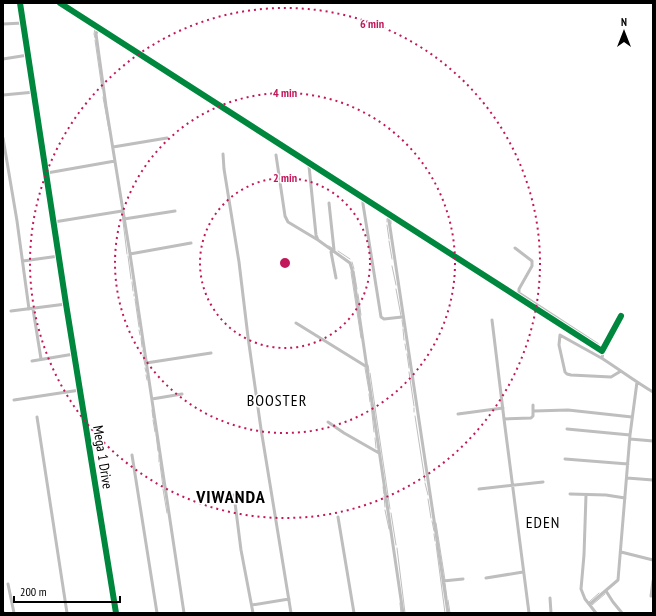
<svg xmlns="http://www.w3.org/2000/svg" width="656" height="616" viewBox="0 0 656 616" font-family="'PT Sans Narrow',sans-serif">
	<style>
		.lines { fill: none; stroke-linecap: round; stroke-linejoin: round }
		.stream { stroke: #bfbfbf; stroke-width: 1 }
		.street { stroke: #bebebe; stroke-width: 3 }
		.cycleway-casing { stroke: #fff; stroke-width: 8 }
		.cycleway { stroke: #00873e; stroke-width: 6 }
		.ring { fill: none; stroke: #c2185b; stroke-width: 2; stroke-dasharray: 2 4 }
		.labels { text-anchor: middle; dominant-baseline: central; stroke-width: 3; stroke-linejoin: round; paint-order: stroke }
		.street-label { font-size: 14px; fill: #000; stroke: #fff }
		.quarter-label { font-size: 16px; letter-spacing: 1px; fill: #000; stroke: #fff }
		.district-label { font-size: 18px; font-weight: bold; letter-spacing: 1px; fill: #000; stroke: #fff }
		.centre { fill: #c2185b; stroke: #fff; stroke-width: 2 }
		.ring-label { font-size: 12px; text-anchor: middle; font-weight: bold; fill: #c2185b; stroke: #fff; stroke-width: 3; stroke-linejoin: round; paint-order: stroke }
	</style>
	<rect width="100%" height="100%" fill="#fff"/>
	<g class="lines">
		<path class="stream" d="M95,38L94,34L95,28
			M95,40L102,89
			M103,97L109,130
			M122,213L127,254
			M387,222V219
			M391,224V218
			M387,225L389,239
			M389,241L392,259
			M329,246L332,248
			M338,251L350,259
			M128,256L131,279
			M352,262L354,269
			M392,266L396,285
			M354,271L357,289
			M351,272L361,338
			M132,282L133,291
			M396,289L401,316
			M134,294V296
			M358,294L361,315
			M135,299L139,327
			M402,320L403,327
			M403,329L404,340
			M139,330L140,335
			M141,338L142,347
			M405,344L406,350
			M143,350V352
			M407,354L409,368
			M143,355L145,365
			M368,365L369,371
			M145,368L146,372
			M365,368L369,391
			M409,372L414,406
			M370,373L390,509
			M146,375L147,380
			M369,394L370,402
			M371,404L374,432
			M414,408V412
			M152,410L153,418
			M415,416L425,481
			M153,420L155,432
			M156,434L158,451
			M375,438L376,448
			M159,455V462
			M160,464L163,487
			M425,483L428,495
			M383,487L384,494
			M163,489L167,513
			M384,496L385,507
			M428,499L431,518
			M385,510L389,529
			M391,513L396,545
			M102,514L105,534
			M432,521L434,531
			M436,523L445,580
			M434,534L435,541
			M106,538L108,554
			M436,544L445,613
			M397,548L405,613
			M109,556L110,567
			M445,583L447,598
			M113,585L118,613
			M448,600L450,613
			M589,602L599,593
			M400,603L401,613
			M592,605L605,594"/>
		<path class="street" d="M20,3L66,304L116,613
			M60,3L602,351L621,316
			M3,24L23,23
			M98,28L96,34L106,106L130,254L184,613
			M3,59L28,55
			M3,95L35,92
			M3,138L17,221L29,309
			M113,147L167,138
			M223,154L224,169L239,262L248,337L261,429L291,613
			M276,155L285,216L288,222L318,240
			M309,166L316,235L318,240L350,263L353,273L403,613
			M47,173L115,161
			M363,198V204L381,317L384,319L402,317
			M329,203L334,250L331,252L336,278
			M388,214L448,613
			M124,219L175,211
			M54,222L122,211
			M515,248L532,261V266L519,289V293L597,344C601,348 604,352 602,358
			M130,254L191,243
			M23,261L59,256
			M33,309L41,359
			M11,311L66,304
			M492,320L504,419L529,613
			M296,323L367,367
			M32,361L74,354
			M146,363L211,353
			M621,371L611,377L571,375L567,374L565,372L559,345L560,335C574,343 589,351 603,359C620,370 636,382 653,392
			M152,399L182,394
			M14,400L80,390
			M534,411L568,410L632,417
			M458,414L503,408
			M37,417L67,613
			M504,419L531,418L533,416V405
			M328,422L344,433L379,453
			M567,429L630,435
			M630,439L653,441
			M132,455L157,613
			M565,459L628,464
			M627,478L653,480
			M479,489L543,482
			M570,494L606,495L625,498
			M234,495L241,550L253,613
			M586,495L584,555L581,589L585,599L596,613
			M338,517L354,613
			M621,552L653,560
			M486,578L523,572
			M443,581L463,579
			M8,584L14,613
			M606,591L613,602L622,613
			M651,596L653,581
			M550,598L551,613
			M590,604L618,580L630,435L637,382
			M252,605L289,599
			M3,612L4,613"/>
		<g class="cycleway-casing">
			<path id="cycleway" d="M20,3L66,304L116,613
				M60,3L602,351L621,316"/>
		</g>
		<use href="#cycleway" class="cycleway"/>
	</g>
	<g class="ring">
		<circle cx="285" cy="263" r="85"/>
		<circle cx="285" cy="263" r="170"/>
		<circle cx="285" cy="263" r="255"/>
	</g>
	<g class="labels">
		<g class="street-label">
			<text transform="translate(103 457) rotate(81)">Mega 1 Drive</text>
		</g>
		<g class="quarter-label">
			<text x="277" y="400">BOOSTER</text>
			<text x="543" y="522">EDEN</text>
		</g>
		<g class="district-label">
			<text x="231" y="496">VIWANDA</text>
		</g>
	</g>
	<circle cx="285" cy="263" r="6" class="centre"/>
	<g class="ring-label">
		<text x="372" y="28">6 min</text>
		<text x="285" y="97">4 min</text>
		<text x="285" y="182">2 min</text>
	</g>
	<rect width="656" height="616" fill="none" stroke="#000000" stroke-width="8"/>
	<g transform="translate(624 32)" stroke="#ffffff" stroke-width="3" paint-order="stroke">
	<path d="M0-3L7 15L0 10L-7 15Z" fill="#000000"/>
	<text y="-6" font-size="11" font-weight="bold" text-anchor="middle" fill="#000000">N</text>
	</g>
	<path d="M14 596v6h106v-6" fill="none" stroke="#000000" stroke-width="2"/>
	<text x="20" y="596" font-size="12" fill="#000000" stroke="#ffffff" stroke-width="3" paint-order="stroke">200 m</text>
</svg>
